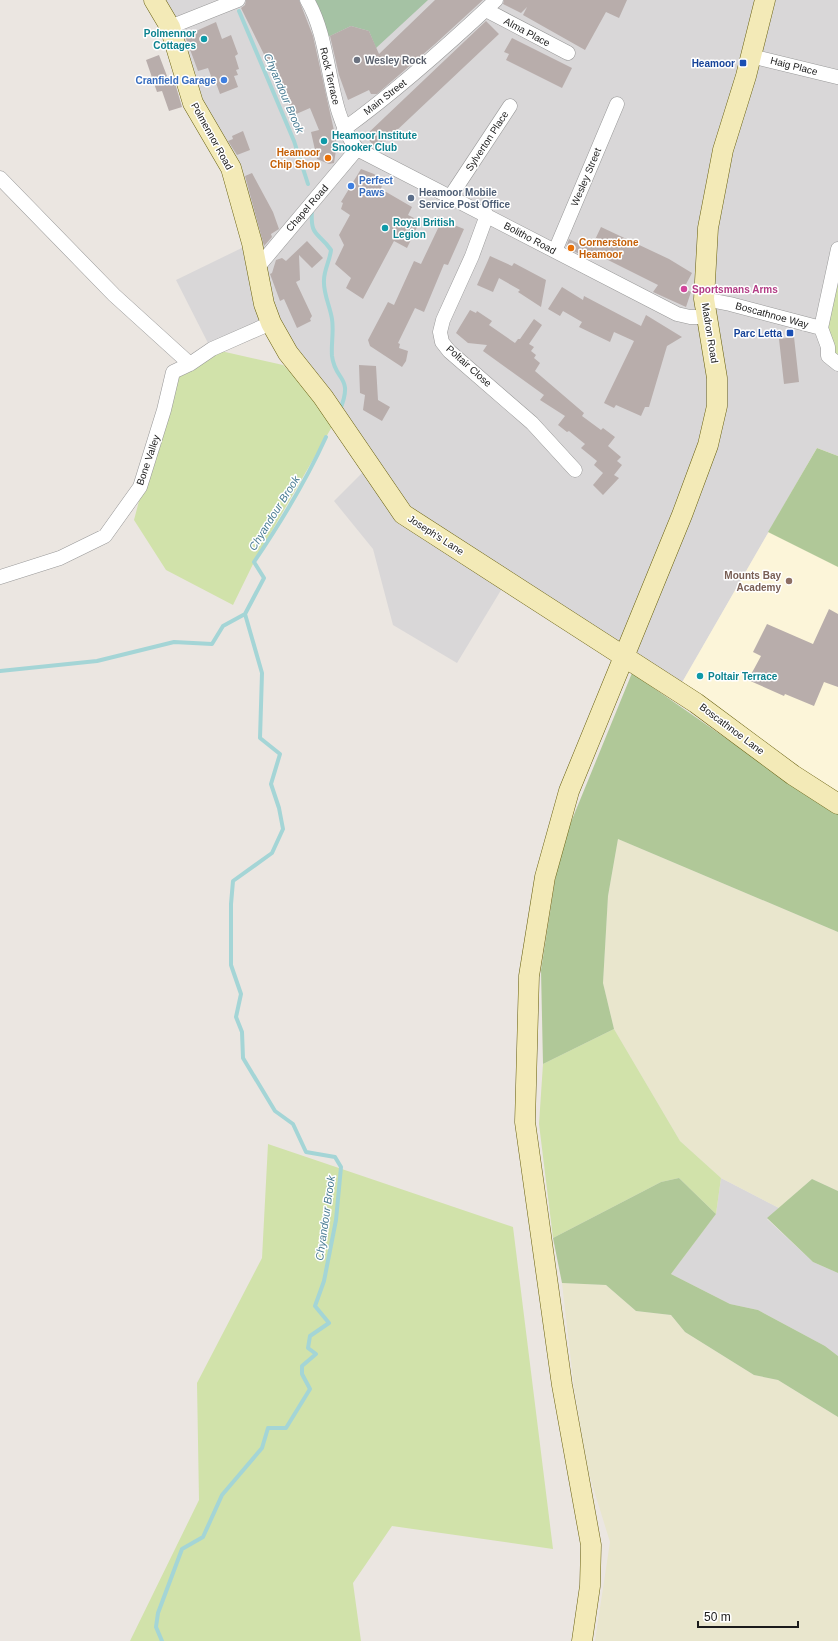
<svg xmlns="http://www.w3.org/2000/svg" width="838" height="1641" viewBox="0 0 838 1641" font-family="Helvetica,sans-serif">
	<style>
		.residential { fill: #d9d7d8 }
		.education { fill: #fcf5d9 }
		.farmland { fill: #e9e6cd }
		.grass { fill: #d1e2aa }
		.forest { fill: #b0c898 }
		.cemetery { fill: #a5c2a4 }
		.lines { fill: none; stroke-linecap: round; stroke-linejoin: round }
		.stream { stroke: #a4d5d6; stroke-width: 4 }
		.building { fill: #b8adab }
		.street-casing { stroke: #989898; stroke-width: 15 }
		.secondary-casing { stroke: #665e0d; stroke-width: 21 }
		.street { stroke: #fff; stroke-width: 14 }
		.secondary { stroke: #f3eab7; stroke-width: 20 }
		.culture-dot { fill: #0f9aa8; stroke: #fff; stroke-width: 1.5 }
		.worship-dot { fill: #6b7280; stroke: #fff; stroke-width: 1.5 }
		.transit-dot { fill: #1a4fb4; stroke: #fff; stroke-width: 1.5 }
		.shop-dot { fill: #3f7fe0; stroke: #fff; stroke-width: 1.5 }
		.food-dot { fill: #e8710a; stroke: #fff; stroke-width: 1.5 }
		.service-dot { fill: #5c6f8a; stroke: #fff; stroke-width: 1.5 }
		.hotel-dot { fill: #d1479c; stroke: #fff; stroke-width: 1.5 }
		.education-dot { fill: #8d6e63; stroke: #fff; stroke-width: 1.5 }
		.labels { text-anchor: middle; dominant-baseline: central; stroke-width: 3; stroke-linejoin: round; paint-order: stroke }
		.street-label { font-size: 10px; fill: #1b1b1b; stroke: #fff }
		.culture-label { font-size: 10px; font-weight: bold; fill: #0d838f; stroke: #fff; text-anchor: start }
		.worship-label { font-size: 10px; font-weight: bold; fill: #5b616d; stroke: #fff; text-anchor: start }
		.transit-label { font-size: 10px; font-weight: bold; fill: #164399; stroke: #fff; text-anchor: end }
		.shop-label { font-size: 10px; font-weight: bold; fill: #366cbe; stroke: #fff; text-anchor: end }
		.food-label { font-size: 10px; font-weight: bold; fill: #c56008; stroke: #fff; text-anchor: end }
		.service-label { font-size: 10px; font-weight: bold; fill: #4e5e75; stroke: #fff; text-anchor: start }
		.hotel-label { font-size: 10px; font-weight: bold; fill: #b23c85; stroke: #fff; text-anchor: start }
		.education-label { font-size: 10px; font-weight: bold; fill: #785e54; stroke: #fff; text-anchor: end }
		.water-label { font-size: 11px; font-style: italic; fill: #4a7c93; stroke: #fff }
	</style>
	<rect width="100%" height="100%" fill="#ebe6e1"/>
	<path class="residential" d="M154,0H838V456L817,448L680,686L512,572L457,663L393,625L373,549L334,501L364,471L271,323L209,345L176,280L252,243Z
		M721,1178L779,1208L767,1219L813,1262L838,1273V1356L825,1346L758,1310L730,1304L671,1274L716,1214Z"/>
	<path class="education" d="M817,448L838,456V803L680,686Z"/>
	<path class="farmland" d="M618,839L838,932V1191L812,1179L779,1208L721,1178L680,1141L614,1029L603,983L608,896Z
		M562,1283L606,1285L636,1311L671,1315L685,1332L754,1375L778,1380L838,1417V1641H595L610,1542L588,1471L574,1387Z"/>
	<path class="grass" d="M838,250V364L825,339Z
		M212,349L283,365L337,418L254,562L233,605L166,570L134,520L173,372Z
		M614,1029L680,1141L721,1178L716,1214L679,1178L661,1182L553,1238L539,1124L543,1064Z
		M268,1144L513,1227L553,1549L392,1526L353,1583L361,1641H130L199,1500L197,1383L262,1258Z"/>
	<path class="forest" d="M817,448L838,456V567L768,532Z
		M632,673L799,789L838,814V932L618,839L608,896L603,983L614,1029L543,1064L541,970L560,849Z
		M679,1178L716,1214L671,1274L730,1304L758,1310L825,1346L838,1356V1417L778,1380L754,1375L685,1332L671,1315L636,1311L606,1285L562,1283L553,1238L661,1182Z
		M812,1179L838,1191V1273L813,1262L767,1218Z"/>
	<path class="cemetery" d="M315,0H428L376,48L369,31L351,26L326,38Z"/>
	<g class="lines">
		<path class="stream" d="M239,11L294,141L308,184
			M312,209C310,238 318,231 331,250C330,260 324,270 324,280C323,293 330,306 332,319C334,331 331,344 332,356C335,382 354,375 340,410
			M0,671L97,661L174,642L212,644L223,626L245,614
			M162,1641L156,1627L158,1613L182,1549L203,1537L222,1495L262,1448L268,1428H286L310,1389L302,1374V1366L316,1354L308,1348L310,1336L329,1323L315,1306L324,1281L336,1220L341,1167L335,1157L306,1152L293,1124L275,1111L243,1058L242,1032L236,1017L241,994L231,965V904L233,881L272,853L283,829L279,808L271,784L280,754L260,738L262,673L245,614L264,578L254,562C281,522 306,481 326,437"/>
	</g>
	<path class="building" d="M246,0H299L313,36L337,144L334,163L329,164L317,159L311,132L319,130L310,108L294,115L241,8L245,5Z
		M435,0H483L435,44L377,94H371L369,90L348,100L339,75L330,36L351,26L369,31L379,54Z
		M504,0H627L619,18L606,12L585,50L523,15L527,7L521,13L503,4Z
		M486,21L499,34L377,149L365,136Z
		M216,22L222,39L231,35L238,54L235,56L239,69L236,70L238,75L234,76L238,87L220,94L216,83L214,84L208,68L198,71L185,36Z
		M512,38L572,68L562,88L506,60L509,54L504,52Z
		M159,55L170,84L175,83L182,107L169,111L162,91L157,92L146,60Z
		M243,131L250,150L237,155L228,141L233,139L232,136Z
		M361,169L374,174L383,182L381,189L412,207L408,215L420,221L407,248L394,241L363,299L346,288L351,278L335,264L344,245L339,235L350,215L341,209L343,203L341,202Z
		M252,173L273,212L279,229L271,234L272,237L264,246L245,176Z
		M442,220L464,229L448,265L444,264L424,312L415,308L398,343L400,344L399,348L408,351L406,361L402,367L370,346L368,340L388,302L394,305L414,261L421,264Z
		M601,227L669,259L692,273L684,288L691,292L686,307L653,292L658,285L590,251L587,258L566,247L569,239L579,244L592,246Z
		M307,241L323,258L312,268L299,255L300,280L296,282L312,316L310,319L311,321L297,328L284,299L280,301L270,274L272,273L276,260L282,258L286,261Z
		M490,256L512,266L514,263L546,280L541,307L518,292L520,290L499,278L493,292L477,285Z
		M562,287L583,300L584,296L641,326L646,315L682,337L667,346L649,407H645L641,416L616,405L614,408L604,403L634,341L614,332L610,342L579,327L582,322L563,311L560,316L548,309Z
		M470,310L476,313L477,311L492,321L489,325L515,343L518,339H520L534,319L542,325L529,344L534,347L531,351L536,355L534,358L540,363L535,371L584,413L582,416L601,430L603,428L615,437L608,446L621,457L617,461L622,465L614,475L619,478L603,495L593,485L603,473L594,465L597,461L581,448L585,444L569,431L567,432L558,425L565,416L540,400L544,395L483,351L487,345L468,343L456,333Z
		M794,337L799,382L784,384L779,339Z
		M359,365L376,366L378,400L390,407L382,421L363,410L365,395L360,393Z
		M829,609L838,614V687L824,682L814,706L785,694L784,696L748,680L761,656L753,652L767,624L813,644Z"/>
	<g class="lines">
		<g class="street-casing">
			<path id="street" d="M307,0C333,44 326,110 357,149L677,314L690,317H705
				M486,10L568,53
				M170,27L238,0
				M751,56L837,77
				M344,129C398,90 447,46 496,0
				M0,178L114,295L190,364
				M450,197L510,106
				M487,215L472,256L443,320L440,332L442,342L449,351L532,423L575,470
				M555,251L617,104
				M258,267L357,149
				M704,299L730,304L821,328L828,347V356L838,364
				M821,328L838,249
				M0,577L60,558L105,536L140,487L164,410L173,372L190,364L212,349L271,323"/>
		</g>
		<g class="secondary-casing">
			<path id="secondary" d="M154,0L170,27L193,103L231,168L252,243L264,304L271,323L288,353L323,397L403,514L696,703L793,775L838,804
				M582,1641L590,1586L591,1545L562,1385L525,1122L529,976L545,877L569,791L682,515L708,445L717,406V378L704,299L708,228L723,150L746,76L765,0"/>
		</g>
		<use href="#street" class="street"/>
		<use href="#secondary" class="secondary"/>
	</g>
	<g class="culture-dot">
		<circle cx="204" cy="39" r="4"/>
		<circle cx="324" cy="141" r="4"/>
		<circle cx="385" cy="228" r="4"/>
		<circle cx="700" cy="676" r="4"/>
	</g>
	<circle class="worship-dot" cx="357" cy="60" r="4"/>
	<g class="transit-dot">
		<rect x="739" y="59" width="8" height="8" rx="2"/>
		<rect x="786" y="329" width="8" height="8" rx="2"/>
	</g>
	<g class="shop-dot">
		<circle cx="224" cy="80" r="4"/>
		<circle cx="351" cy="186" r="4"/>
	</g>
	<g class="food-dot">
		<circle cx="328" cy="158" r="4"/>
		<circle cx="571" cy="248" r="4"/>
	</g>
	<circle class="service-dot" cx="411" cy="198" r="4"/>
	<circle class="hotel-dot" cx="684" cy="289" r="4"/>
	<circle class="education-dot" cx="789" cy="581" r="4"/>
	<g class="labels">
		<g class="street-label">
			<text transform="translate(527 32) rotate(28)">Alma Place</text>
			<text transform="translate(794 66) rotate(14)">Haig Place</text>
			<text transform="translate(330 76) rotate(77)">Rock Terrace</text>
			<text transform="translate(385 97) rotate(-38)">Main Street</text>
			<text transform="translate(212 136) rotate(61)">Polmennor Road</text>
			<text transform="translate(487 141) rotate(-57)">Sylverton Place</text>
			<text transform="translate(586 177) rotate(-67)">Wesley Street</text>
			<text transform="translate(307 208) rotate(-49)">Chapel Road</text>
			<text transform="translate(530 238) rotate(28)">Bolitho Road</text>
			<text transform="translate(772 315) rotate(15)">Boscathnoe Way</text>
			<text transform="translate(710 333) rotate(81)">Madron Road</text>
			<text transform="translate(469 366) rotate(42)">Poltair Close</text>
			<text transform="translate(148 460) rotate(-71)">Bone Valley</text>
			<text transform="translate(436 535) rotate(33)">Joseph's Lane</text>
			<text transform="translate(732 729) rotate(37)">Boscathnoe Lane</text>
		</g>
		<g class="culture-label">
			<text x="196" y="33" text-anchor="end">Polmennor<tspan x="196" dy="12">Cottages</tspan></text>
			<text x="332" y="135">Heamoor Institute<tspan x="332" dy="12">Snooker Club</tspan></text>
			<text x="393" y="222">Royal British<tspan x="393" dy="12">Legion</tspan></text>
			<text x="708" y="676">Poltair Terrace</text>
		</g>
		<g class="worship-label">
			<text x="365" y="60">Wesley Rock</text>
		</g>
		<g class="transit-label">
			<text x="735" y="63">Heamoor</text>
			<text x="782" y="333">Parc Letta</text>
		</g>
		<g class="shop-label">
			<text x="216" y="80">Cranfield Garage</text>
			<text x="359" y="180" text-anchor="start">Perfect<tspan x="359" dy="12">Paws</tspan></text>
		</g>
		<g class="food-label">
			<text x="320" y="152">Heamoor<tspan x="320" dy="12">Chip Shop</tspan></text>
			<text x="579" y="242" text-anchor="start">Cornerstone<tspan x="579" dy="12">Heamoor</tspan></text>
		</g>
		<g class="service-label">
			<text x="419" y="192">Heamoor Mobile<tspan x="419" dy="12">Service Post Office</tspan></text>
		</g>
		<g class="hotel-label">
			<text x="692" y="289">Sportsmans Arms</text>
		</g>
		<g class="education-label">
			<text x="781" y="575">Mounts Bay<tspan x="781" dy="12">Academy</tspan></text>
		</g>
		<g class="water-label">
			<text transform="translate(284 93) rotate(67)">Chyandour Brook</text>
			<text transform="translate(274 513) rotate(-58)">Chyandour Brook</text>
			<text transform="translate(325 1218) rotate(-82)">Chyandour Brook</text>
		</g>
	</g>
	<path d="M698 1621v6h100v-6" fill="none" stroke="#1b1b1b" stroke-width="2"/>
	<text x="704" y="1621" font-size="12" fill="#1b1b1b" stroke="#ffffff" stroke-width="3" paint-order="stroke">50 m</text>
</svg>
